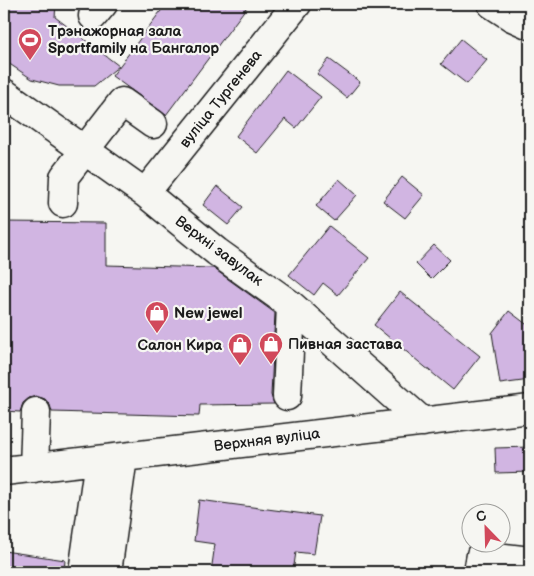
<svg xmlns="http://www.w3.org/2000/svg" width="534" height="576" viewBox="0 0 534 576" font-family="'Balsamiq Sans',sans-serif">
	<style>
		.building { fill: #d1b5e2; stroke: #1c1c1c }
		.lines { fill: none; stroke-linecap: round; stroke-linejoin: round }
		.minor-casing { stroke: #1c1c1c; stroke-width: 31 }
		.minor { stroke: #f6f6f2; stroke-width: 28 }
		.labels { text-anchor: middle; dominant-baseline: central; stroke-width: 4.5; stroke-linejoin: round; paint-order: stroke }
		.poi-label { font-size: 15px; font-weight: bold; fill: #1c1c1c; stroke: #f6f6f2; text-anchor: start }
		.street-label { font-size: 15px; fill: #1c1c1c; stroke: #f6f6f2 }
	</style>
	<rect width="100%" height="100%" fill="#f6f6f2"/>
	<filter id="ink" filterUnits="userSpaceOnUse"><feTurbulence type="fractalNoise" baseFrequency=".02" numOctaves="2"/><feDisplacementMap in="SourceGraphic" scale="10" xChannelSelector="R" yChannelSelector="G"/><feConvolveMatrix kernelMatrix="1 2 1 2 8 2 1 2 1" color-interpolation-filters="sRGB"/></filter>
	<g filter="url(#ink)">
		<path class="building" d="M4,4H56L55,17L119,66L94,86H59L32,79L8,63L4,55Z
			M166,4H249L166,115L112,76Z
			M461,39L487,60L467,84L441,64Z
			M329,59L360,82L347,98L317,74Z
			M286,70L321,97L296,128L285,119L257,153L236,136Z
			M402,177L424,195L405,218L383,201Z
			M339,179L357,195L334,221L316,206Z
			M217,186L243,207L228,225L203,205Z
			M4,222L106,223V265L213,268L275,313L271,395L274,404L200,405L199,416L52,412L50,405L45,399L36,396L29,398L23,403L20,412L4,411Z
			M329,226L369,258L338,295L323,283L314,295L289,275Z
			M434,245L450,260L431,279L416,264Z
			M400,292L480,356L453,390L374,325Z
			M509,311L530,327V380L500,384L492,333Z
			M530,447V472L496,473L495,448Z
			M199,500L320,516L314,554L296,552L293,572H211L215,544L194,541Z
			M4,551L65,560L64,572H4Z"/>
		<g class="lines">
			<g class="minor-casing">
				<path id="minor" d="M492,4L512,17L530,25
					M93,16L103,4
					M4,93L145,193L217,252L291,305L423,422
					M145,193L297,4
					M63,203L64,177L122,102L153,124
					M287,396L291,305
					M34,468L36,412
					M4,471L530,409
					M83,572L99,460
					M107,572L123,457
					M478,572L481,555L530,561"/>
			</g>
			<use href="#minor" class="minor"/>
		</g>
	</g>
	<defs>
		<g id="stadium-pin" transform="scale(1.25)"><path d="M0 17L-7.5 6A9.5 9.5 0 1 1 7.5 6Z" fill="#d1495b" stroke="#f6f6f2"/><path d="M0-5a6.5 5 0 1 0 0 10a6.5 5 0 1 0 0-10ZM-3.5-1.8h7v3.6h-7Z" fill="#fff"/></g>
		<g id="shop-pin" transform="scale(1.25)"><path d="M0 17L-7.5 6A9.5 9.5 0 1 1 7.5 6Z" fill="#d1495b" stroke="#f6f6f2"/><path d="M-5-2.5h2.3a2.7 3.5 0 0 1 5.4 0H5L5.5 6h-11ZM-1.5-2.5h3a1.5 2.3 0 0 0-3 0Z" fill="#fff"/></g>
	</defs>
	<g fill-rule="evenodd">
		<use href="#stadium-pin" x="30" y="40"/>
		<use href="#shop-pin" x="157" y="313"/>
		<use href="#shop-pin" x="271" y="344"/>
		<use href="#shop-pin" x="240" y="345"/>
	</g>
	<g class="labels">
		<g class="poi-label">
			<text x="48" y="31">Трэнажорная зала<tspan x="48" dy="17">Sportfamily на Бангалор</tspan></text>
			<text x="174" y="313">New jewel</text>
			<text x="288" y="344">Пивная застава</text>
			<text x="222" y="345" text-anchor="end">Салон Кира</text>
		</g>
		<g class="street-label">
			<text transform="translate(221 99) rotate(-51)">вуліца Тургенева</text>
			<text transform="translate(219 251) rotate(37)">Верхні завулак</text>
			<text transform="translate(267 440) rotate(-7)">Верхняя вуліца</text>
		</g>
	</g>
	<rect width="534" height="576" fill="none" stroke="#f6f6f2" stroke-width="20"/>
	<rect x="10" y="10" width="514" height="556" fill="none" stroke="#1c1c1c" stroke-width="2" filter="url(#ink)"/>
	<g transform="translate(486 528) rotate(337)"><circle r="24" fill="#f6f6f2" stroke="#9f9f9c"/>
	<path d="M0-4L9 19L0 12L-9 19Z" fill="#d1495b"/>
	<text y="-8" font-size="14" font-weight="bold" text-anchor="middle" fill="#1c1c1c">С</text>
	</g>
</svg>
